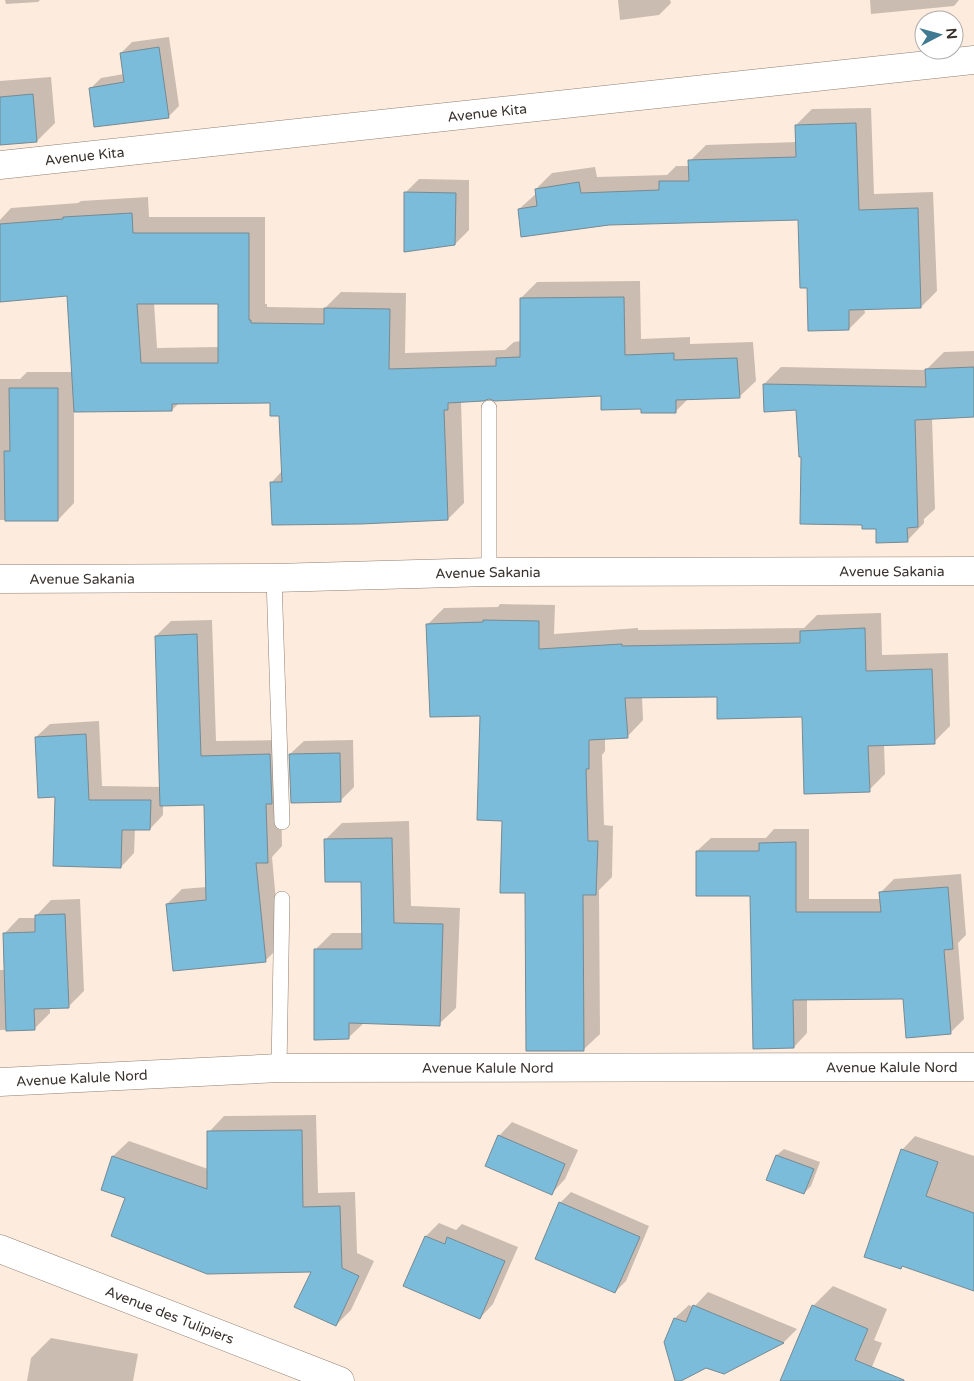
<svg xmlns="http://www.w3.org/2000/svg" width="974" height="1381" viewBox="0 0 974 1381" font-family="'Varela Round',sans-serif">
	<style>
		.shadow { fill: #0003; fill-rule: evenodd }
		.building { fill: #7abcda; stroke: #768a94; fill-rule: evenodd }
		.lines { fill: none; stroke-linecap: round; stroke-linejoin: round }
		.service-casing { stroke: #908073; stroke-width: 16 }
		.minor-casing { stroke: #908073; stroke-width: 29 }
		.service { stroke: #fff; stroke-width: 15 }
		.minor { stroke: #fff; stroke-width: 28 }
		.labels { text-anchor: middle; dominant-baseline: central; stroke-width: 4; stroke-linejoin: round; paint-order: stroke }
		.street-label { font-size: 14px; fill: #39322d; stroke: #fff }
	</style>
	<rect width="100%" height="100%" fill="#fdebdd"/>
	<path class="shadow" d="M5,0H40L38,2L6,4Z
		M618,0H670L671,3L659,15L620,20Z
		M870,0H959L954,6L871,14Z
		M169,37L179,106L168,117L90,89L101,78L124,74L121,53L132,42Z
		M51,77L55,123L37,141L0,144V81Z
		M871,108L874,194L933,192L937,291L921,307L864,308L865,313L849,329L808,287L799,218L519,209L537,193L536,189L552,173L595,167L597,177L667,175L676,166H690V161L706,145L797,142L796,125L812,109Z
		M419,179L469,180V230L455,244L405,193Z
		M148,197L149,217H265V304H267V307L325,308L341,292L406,293L405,353L505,350L514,342L521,341V298L537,282L640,281L641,339L690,337V344L753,342L756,381L739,397L688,399L676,411L642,407L602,395L488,397L461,401L464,503L448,519L271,483L282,471L281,415L271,402L179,403L172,410H74V503L58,520H0V379H20L27,372H73L69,295L0,300V220L11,208L78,203L81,201ZM154,303H219V347L157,348Z
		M974,351V415L932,418L935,509L924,519V523L907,541L877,528L863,524L802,456L798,408L764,384L781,367L926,370L944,352Z
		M500,604L555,605L554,634L638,628V630L804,628L817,615L881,613L882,655L948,653L950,726L934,742L884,744L885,774L869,790L803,716L718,696H642L643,720L627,737L605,738V751L602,755L604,825L613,826L612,877L599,890L600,1034L583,1050L526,892L503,819L481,715L428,624L444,608L498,607Z
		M212,620L216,741L285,740L281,793L282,846L272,857L280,946L265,961L167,904L182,889L207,887L205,804L163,805V815L150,829H135L134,853L121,867L56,795L36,737L50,724L99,721L102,786L161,787L156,636L171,621Z
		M353,740L354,787L340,801L290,754L304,741Z
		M409,821L411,906L460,908L456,1008L439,1024L365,1022L348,1038L315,950L332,933H363L362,881L325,840L342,823Z
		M774,829H809V899H881L880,893L894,879L961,874L966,935L958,943L964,1019L950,1033L905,998H807V1033L794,1047L751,894L697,851L711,838H766Z
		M80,899L84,991L68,1007H50V1013L34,1029L0,1030V970H5L4,934L19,918H36V916L51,900Z
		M316,1115L318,1193L355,1192L357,1253L374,1261L351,1310L336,1325L313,1271L103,1189L113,1156L129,1141L208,1169L209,1132L224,1116Z
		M512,1122L578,1150L565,1179L552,1193L499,1136Z
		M915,1136L974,1156V1289L903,1265L901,1267L902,1150Z
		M784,1149L820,1162L811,1186L804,1193L768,1180L777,1155Z
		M571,1192L649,1226L626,1281L615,1292L560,1203Z
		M439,1223L456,1230L462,1224L518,1247L493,1304L480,1318L405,1286L426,1236Z
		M833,1286L887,1309L874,1340L882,1343L869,1374L863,1381H781L813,1306Z
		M708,1292L797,1329L784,1342L724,1373L706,1366L676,1381L666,1342L675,1318L689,1305L694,1307Z
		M51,1338L138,1354L133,1381H27L31,1358Z"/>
	<path class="building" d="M159,47L169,118L94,127L89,88L124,82L120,53Z
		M33,94L37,142L0,145V97Z
		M856,123L859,210L918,208L921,308L849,310V330L808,331L807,288H800L798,220L609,225L521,237L518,209L537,206L535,189L579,182L581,193L659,190V181H689L688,160L796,157L795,125Z
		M404,192L456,193L455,245L404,252Z
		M132,213L133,233H249V320H251V323L324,324V308L390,309L389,369L496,366V358L520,357V298L624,297L625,355L674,353V360L737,358L740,398L676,400V413H641V409L601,410V396L495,401L489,399L483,401L448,403V410H444L448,520L361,524L272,525L270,482H282L279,416H270V403L172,404V411L74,412L67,296L0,302V224L63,219V217ZM137,304H218V363H141Z
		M974,367V417L915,420L918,527L907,528L908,542L876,543V529H862V525L800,524L801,457H799L796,410L764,412L763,384L926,387L925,369Z
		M9,388H58V521H5L4,451H10Z
		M483,620L539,621V649L622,644V646L800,643V631L865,628L866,671L932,669L935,744L868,746L870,792L804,794L802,717L717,719V697L625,698L628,738L589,740V769H586L588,841H598L596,895H583L584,1051H526L525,893H500L502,821L477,820L480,716L430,717L426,624L483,622Z
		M197,634L201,756L270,754L272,804H266L268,863H256L266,962L173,971L166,904L206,900L204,805L160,806L155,636Z
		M86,734L89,800H151L150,830H122L121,868L53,866L55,797L38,798L35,737Z
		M340,753L341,802L291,803L289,754Z
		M392,838L394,923L443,924L440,1026L349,1023V1039L314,1040V949H362L361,882H325L324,839Z
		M796,842V912H881L879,892L948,887L953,949L944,950L951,1034L906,1038L903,999L793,1000L794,1048L753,1049L750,896H696V851H759V843Z
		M65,914L69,1008L34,1009L35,1030L6,1031L3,933L35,932V915Z
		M302,1130L303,1207L340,1206L342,1268L359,1276L336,1326L294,1307L311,1272L207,1274L111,1236L125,1198L101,1190L112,1156L207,1189V1131Z
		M498,1135L565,1164L552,1195L485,1166Z
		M901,1149L938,1162L926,1196L974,1213V1291L902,1266L901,1269L864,1257Z
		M776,1155L814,1169L804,1194L766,1180Z
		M559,1202L640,1237L615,1293L535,1259Z
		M425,1236L445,1244L447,1237L505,1261L480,1319L403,1286Z
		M693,1305L784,1343L724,1374L706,1368L681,1381H675L664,1342L674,1318L686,1322Z
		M812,1305L868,1329L855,1360L904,1380V1381H780Z"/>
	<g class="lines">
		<g class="service-casing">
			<path id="service" d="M489,408V572
				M274,578L282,822
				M279,1068L282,899"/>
		</g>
		<g class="minor-casing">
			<g id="minor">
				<path id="s1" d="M0,165L974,60"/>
				<path id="s2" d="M0,579L274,578L489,572L974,571"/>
				<path id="s3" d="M0,1082L279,1068L974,1067"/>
				<path id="s4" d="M0,1249L340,1381"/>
			</g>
		</g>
		<use href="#service" class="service"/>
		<use href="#minor" class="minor"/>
	</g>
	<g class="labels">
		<g class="street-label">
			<text stroke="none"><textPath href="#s1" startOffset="490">Avenue Kita</textPath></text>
			<text stroke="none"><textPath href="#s1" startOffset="85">Avenue Kita</textPath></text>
			<text stroke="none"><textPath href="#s2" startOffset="892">Avenue Sakania</textPath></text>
			<text stroke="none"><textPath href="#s2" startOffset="488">Avenue Sakania</textPath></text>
			<text stroke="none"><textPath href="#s2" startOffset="82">Avenue Sakania</textPath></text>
			<text stroke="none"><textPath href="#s3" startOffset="488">Avenue Kalule Nord</textPath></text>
			<text stroke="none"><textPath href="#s3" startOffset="892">Avenue Kalule Nord</textPath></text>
			<text stroke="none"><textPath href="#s3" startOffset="82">Avenue Kalule Nord</textPath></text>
			<text stroke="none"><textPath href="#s4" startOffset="182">Avenue des Tulipiers</textPath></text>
		</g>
	</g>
	<g transform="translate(939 35) rotate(84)"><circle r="24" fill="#ffffff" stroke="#b0adab"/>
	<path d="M0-4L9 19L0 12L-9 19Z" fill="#3f7992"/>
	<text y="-8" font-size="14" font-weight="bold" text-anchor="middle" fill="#39322d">N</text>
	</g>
</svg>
